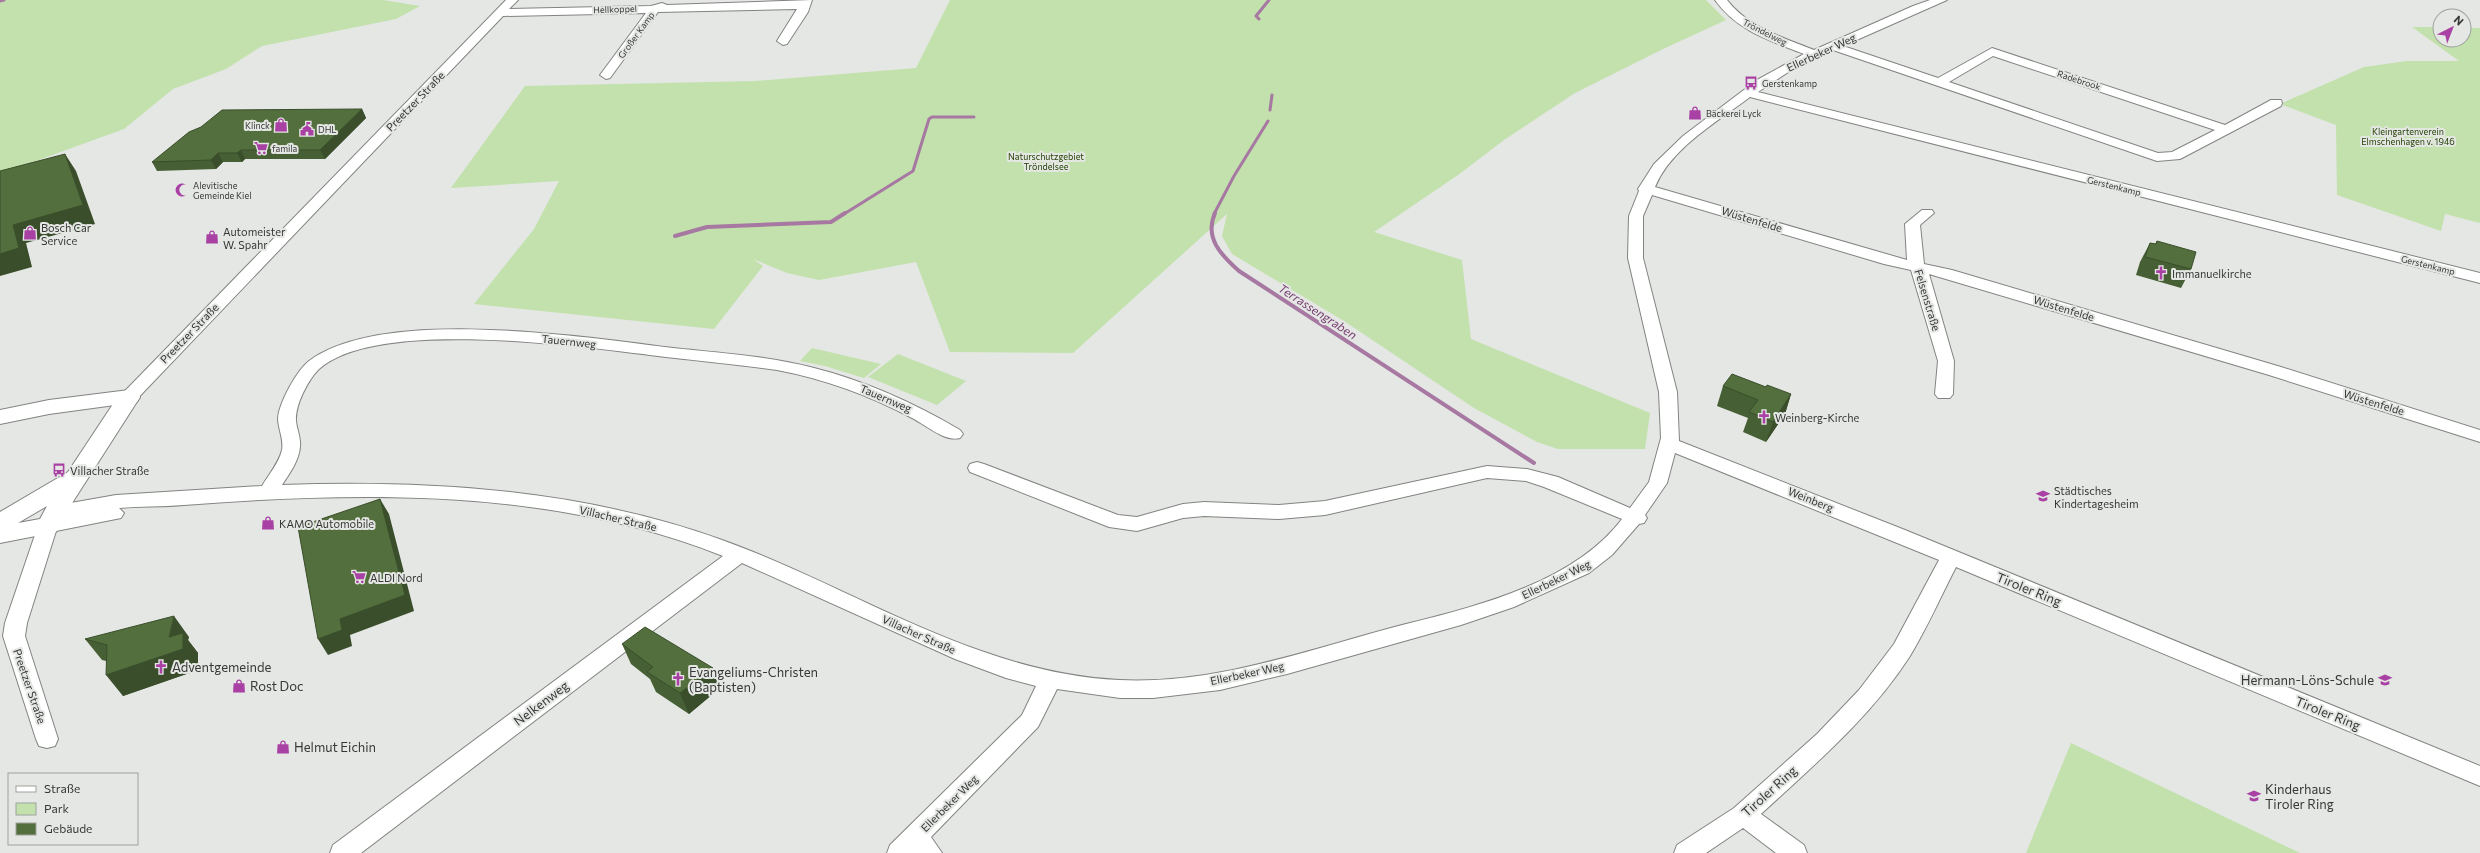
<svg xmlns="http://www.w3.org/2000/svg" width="2480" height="853" viewBox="0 0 2480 853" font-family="Commissioner,sans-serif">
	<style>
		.green { fill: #c2e1ac }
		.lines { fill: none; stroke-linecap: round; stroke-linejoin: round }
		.stream-far1 { stroke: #a678a2; stroke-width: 3 }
		.stream { stroke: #a678a2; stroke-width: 4 }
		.minor-casing { stroke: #828481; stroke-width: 2 }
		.major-casing { stroke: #828481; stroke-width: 2 }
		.highway-casing { stroke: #828481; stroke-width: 2 }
		.minor { fill: #fff; fill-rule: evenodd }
		.major { fill: #fff; fill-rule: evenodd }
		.highway { fill: #fff; fill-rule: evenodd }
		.wall { fill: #475f34 }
		.shaded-wall { fill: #3a4e2b }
		.building { fill: #536f3d; stroke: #3a4e2b }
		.labels { text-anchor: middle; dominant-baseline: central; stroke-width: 4; stroke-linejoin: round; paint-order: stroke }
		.far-street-label { font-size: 9px; fill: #373836; stroke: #e4e7e3 }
		.far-poi-label { font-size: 9px; fill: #373836; stroke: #e4e7e3; text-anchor: start }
		.far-park-label { font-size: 9px; fill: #244004; stroke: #e4e7e3 }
		.street-label { font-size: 11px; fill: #373836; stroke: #e4e7e3 }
		.poi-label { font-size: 11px; fill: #373836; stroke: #e4e7e3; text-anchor: start }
		.water-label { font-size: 12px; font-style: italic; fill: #763b72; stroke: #e4e7e3 }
		.near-street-label { font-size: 13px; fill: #373836; stroke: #e4e7e3 }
		.near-poi-label { font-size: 13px; fill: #373836; stroke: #e4e7e3; text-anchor: start }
	</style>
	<rect width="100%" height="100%" fill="#e4e7e3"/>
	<path class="green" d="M0,0H383L420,6L396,19L262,46L226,69L173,89L124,129L0,174Z
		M950,0H1706L1726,20L1663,49L1575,93L1504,140L1458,175L1374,232L1462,260L1471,339L1650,413L1645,449H1558L1537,442L1474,408L1344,321L1232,254L1222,236L1227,214L1073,353L950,352L916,262L819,280L787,273L753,259L763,266L714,329L474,304L534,229L559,181L451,188L525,86L755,81L916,68Z
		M2412,27H2440V40H2464V28H2480V223L2445,214L2441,231L2337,195L2336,125L2280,104L2364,67L2407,61H2459Z
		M812,348L881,364L864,378L825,366L800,361Z
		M898,354L966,381L937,405L868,377Z
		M2071,743L2300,853H2026Z"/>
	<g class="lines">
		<path class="stream-far1" d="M0,1L4,0
			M1259,19L1256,16L1269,0
			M1270,110L1272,95
			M844,214L913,171L929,119L932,117H974
			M1214,214L1234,176L1268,121"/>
		<path class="stream" d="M1215,213C1204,238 1221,255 1239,271L1534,463
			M675,236L707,227L831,222L845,213"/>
		<g class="minor-casing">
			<path id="minor" d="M506,0H518L509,9L651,6L662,3L667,5L812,0L808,12L787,44L783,45L777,41L797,9L658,12L610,78L606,79L600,75L646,13L503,16L135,401H123L120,397L123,393Z
				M1715,0H1727C1749,28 1782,37 1814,50L1913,6L1930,0H1947L1843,46L1938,78L1992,48L2225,125L2271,100H2281L2282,103L2281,106L2180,159L2157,161L1833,50L1793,69L1758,92L2480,273V283L1750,97C1717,122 1671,148 1655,187L1907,260L1905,224L1922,210H1932L1934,213L1920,225L1924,264L1952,270L2281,367L2480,430V442L2269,375L1929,274L1954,361L1953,394L1950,398H1938L1935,394L1938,361L1911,270L1884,264L1652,195L1643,216V258L1677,392L1679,441L1905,530L2480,766V786L1956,567C1941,596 1927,628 1910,656C1871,717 1814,765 1761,814L1804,845L1807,853H1776L1743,828L1706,853H1674L1677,845L1734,808L1817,734L1859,690L1894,644L1939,560L1675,453L1667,483L1645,515L1647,518L1644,523L1639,524L1612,555L1589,573L1514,607L1461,625L1287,674L1220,690L1153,698H1120L1057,689L1038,727L931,837L942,853H887L890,845L1022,715L1036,686L1006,678L955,659L742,563L361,853H330L333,845L723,556C553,488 364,491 184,505C162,507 141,506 119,508L124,513L121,518L56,531L27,623L25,636L58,739L55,746L47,748L39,746L36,739L3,636L5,623L38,526L41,521L53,518L48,517L45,512L48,507L116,495L262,486C269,474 279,463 282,450C284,439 278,429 278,418C279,403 297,370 309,361C383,306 584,337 673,348C720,353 768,356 814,368C866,381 914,403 960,430L963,434L960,438C945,442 927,426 914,419C871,396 825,379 777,370C743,365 709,362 675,358C596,349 380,315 319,369C308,380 295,405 296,421C297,430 301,438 300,447C299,461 289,474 282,485C430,480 581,489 722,540C853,587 975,673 1119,680C1219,685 1315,647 1410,623C1482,605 1575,581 1622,519L1544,487L1526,481L1487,478L1325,515L1279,519L1204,516L1183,518L1137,531L1109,527L970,472L968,468L970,464L977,462L984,464L1118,515L1137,517L1183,504L1204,502L1279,505L1325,501L1487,466L1527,469L1558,477L1630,508L1649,482L1661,438L1659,392L1628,258L1629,216L1639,191L1638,189L1654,164L1683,136L1757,80L1804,54C1771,41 1737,31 1715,0ZM1993,56L2215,130L2172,152L2158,153L1949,82Z"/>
		</g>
		<g class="major-casing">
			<path id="major" d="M129,390L137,392L140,397L74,500L56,532L0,543V512L68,472L121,392ZM47,506L40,519L18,523Z"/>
		</g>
		<g class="highway-casing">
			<path id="highway" d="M129,390L137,392L140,397L137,402L49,414L0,424V410L49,400Z"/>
		</g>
		<use href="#minor" class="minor"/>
		<use href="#major" class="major"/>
		<use href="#highway" class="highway"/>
	</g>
	<path class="wall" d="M362,109L366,118L325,159H245L242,162H223L216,169L157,171L152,162Z
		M2157,241L2191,269L2181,288L2136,275L2140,262L2150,243L2155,244Z
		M1723,386L1766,387L1791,394L1785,414L1766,442L1743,432L1748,418L1717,406Z
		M189,637L188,640L198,653V670L123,696L106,661L102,660L85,639Z
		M622,644L713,668L720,688L689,714L656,692L650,679L631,664Z"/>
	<path class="shaded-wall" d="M362,109L366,118L325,159L320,150Z
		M241,150L245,159L242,162L237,153Z
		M218,153L223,162L216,169L211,160Z
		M65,154L76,171L95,224L26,243L32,267L0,276V254L13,225Z
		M1791,394L1785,414L1766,442L1773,422Z
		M380,499L389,514L414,611L350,635L352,646L328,655L318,639L340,619Z
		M174,616L189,637L188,640L198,653V670L123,696L106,675L169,637Z
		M713,668L720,688L689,714L680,693Z"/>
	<path class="building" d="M362,109L320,150H241L237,153H218L211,160L152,162L189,132L201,127L222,110Z
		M65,154L83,205L13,225L19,248L0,254V171Z
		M2157,241L2196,252L2191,269L2145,257L2150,243L2156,244Z
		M1732,374L1766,387L1767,385L1791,394L1773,422L1749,412L1758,400L1723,386Z
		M380,499L405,595L340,619L342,630L318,639L298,527Z
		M174,616L169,637L183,633V649L106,675L107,645L85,639Z
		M645,627L713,668L680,693L647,672L653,667L622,644Z"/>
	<defs>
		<g id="bus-bare" transform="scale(1.08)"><path d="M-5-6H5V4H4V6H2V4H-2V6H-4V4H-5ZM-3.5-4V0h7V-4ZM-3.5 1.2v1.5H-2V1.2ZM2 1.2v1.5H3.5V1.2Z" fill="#a941a4" stroke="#e4e7e3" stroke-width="2.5" paint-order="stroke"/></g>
		<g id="shop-bare" transform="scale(1.08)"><path d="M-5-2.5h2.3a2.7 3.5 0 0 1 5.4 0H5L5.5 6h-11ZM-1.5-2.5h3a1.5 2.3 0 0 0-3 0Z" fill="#a941a4" stroke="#e4e7e3" stroke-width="2.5" paint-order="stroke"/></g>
		<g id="civic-bare" transform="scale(1.08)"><path d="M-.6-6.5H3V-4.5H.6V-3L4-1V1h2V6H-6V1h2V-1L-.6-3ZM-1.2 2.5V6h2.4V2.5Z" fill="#a941a4" stroke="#e4e7e3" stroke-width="2.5" paint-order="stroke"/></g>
		<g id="supermarket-bare" transform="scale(1.08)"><path d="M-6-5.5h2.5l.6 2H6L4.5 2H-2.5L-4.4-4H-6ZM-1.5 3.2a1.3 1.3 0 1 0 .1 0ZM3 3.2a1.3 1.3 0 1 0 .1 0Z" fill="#a941a4" stroke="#e4e7e3" stroke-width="2.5" paint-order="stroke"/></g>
		<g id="mosque-bare" transform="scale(1.08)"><path d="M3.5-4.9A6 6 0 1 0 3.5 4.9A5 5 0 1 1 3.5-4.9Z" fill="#a941a4" stroke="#e4e7e3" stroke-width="2.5" paint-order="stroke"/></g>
		<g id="church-bare" transform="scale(1.08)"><path d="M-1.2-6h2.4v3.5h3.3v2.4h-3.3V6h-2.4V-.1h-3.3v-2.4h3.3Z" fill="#a941a4" stroke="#e4e7e3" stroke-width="2.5" paint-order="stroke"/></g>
		<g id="school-bare" transform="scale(1.08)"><path d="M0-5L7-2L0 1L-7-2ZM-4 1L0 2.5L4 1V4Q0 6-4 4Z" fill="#a941a4" stroke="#e4e7e3" stroke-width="2.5" paint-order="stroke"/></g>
	</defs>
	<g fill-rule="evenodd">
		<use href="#bus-bare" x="1751" y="83"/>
		<use href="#shop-bare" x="1695" y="113"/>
		<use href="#shop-bare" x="281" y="125"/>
		<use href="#civic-bare" x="307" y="129"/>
		<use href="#supermarket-bare" x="261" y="148"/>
		<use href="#mosque-bare" x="182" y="190"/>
		<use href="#shop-bare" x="30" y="233"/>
		<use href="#shop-bare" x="212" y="237"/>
		<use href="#church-bare" x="2161" y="273"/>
		<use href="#church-bare" x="1764" y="417"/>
		<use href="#bus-bare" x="59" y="470"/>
		<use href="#school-bare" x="2043" y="496"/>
		<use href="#shop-bare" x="268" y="523"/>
		<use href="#supermarket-bare" x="359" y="577"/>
		<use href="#church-bare" x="161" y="667"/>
		<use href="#church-bare" x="678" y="679"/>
		<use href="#school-bare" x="2385" y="680"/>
		<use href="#shop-bare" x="239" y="686"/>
		<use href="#shop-bare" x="283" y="747"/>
		<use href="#school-bare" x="2254" y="796"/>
	</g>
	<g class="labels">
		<g class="far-street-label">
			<text transform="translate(615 9) rotate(-2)">Hellkoppel</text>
			<text transform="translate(1765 32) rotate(27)">Tröndelweg</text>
			<text transform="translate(636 35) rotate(-54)">Großer Kamp</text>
			<text transform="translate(2079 80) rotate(18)">Radebrook</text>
			<text transform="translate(2114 186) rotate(14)">Gerstenkamp</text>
			<text transform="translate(2428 265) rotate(14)">Gerstenkamp</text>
		</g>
		<g class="far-poi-label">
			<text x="1762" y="83">Gerstenkamp</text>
			<text x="1706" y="113">Bäckerei Lyck</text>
			<text x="270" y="125" text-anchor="end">Klinck</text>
			<text x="318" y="129">DHL</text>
			<text x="272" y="148">famila</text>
			<text x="193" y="185">Alevitische<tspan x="193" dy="10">Gemeinde Kiel</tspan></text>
		</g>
		<g class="far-park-label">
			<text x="2408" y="131">Kleingartenverein<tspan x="2408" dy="10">Elmschenhagen v. 1946</tspan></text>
			<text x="1046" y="156">Naturschutzgebiet<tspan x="1046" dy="10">Tröndelsee</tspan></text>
		</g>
		<g class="street-label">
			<text transform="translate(1821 52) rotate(-25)">Ellerbeker Weg</text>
			<text transform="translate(415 101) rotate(-46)">Preetzer Straße</text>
			<text transform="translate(1752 219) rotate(17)">Wüstenfelde</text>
			<text transform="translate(1928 300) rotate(73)">Felsenstraße</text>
			<text transform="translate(2064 308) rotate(17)">Wüstenfelde</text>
			<text transform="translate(189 333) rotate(-46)">Preetzer Straße</text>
			<text transform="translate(569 341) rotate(6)">Tauernweg</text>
			<text transform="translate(886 398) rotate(23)">Tauernweg</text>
			<text transform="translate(2374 402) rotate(17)">Wüstenfelde</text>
			<text transform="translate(1811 499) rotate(22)">Weinberg</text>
			<text transform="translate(618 518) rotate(13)">Villacher Straße</text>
			<text transform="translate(1556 579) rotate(-26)">Ellerbeker Weg</text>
			<text transform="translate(919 634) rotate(24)">Villacher Straße</text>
			<text transform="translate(1247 673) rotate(-12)">Ellerbeker Weg</text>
			<text transform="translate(30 686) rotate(71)">Preetzer Straße</text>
			<text transform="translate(949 803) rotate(-45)">Ellerbeker Weg</text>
		</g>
		<g class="poi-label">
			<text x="41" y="227">Bosch Car<tspan x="41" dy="13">Service</tspan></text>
			<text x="223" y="231">Automeister<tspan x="223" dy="13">W. Spahr</tspan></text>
			<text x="2172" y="273">Immanuelkirche</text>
			<text x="1775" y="417">Weinberg-Kirche</text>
			<text x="70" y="470">Villacher Straße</text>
			<text x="2054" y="490">Städtisches<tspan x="2054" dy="13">Kindertagesheim</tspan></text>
			<text x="279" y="523">KAMO Automobile</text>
			<text x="370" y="577">ALDI Nord</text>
		</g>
		<g class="water-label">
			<text transform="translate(1318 311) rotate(33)">Terrassengraben</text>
		</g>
		<g class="near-street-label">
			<text transform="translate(2029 589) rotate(22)">Tiroler Ring</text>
			<text transform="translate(541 703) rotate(-37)">Nelkenweg</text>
			<text transform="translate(2328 713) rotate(22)">Tiroler Ring</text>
			<text transform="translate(1769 791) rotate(-42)">Tiroler Ring</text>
		</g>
		<g class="near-poi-label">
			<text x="172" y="667">Adventgemeinde</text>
			<text x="689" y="672">Evangeliums-Christen<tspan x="689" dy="15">(Baptisten)</tspan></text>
			<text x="2374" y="680" text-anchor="end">Hermann-Löns-Schule</text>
			<text x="250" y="686">Rost Doc</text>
			<text x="294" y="747">Helmut Eichin</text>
			<text x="2265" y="789">Kinderhaus<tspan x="2265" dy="15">Tiroler Ring</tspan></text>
		</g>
	</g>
	<rect x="8" y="773" width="130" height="72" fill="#e4e7e3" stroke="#9fa19e"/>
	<rect x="16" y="786" width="20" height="6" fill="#ffffff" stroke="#9fa19e"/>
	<text x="44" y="793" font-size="12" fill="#373836">Straße</text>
	<rect x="16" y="803" width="20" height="12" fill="#c2e1ac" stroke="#9fa19e"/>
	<text x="44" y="813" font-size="12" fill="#373836">Park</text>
	<rect x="16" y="823" width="20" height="12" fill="#536f3d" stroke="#9fa19e"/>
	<text x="44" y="833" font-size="12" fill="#373836">Gebäude</text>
	<g transform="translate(2452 28) rotate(42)"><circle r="19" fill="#e4e7e3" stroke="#9fa19e"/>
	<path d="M0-3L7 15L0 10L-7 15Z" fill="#a941a4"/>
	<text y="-6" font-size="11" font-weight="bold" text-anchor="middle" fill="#373836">N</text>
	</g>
</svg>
